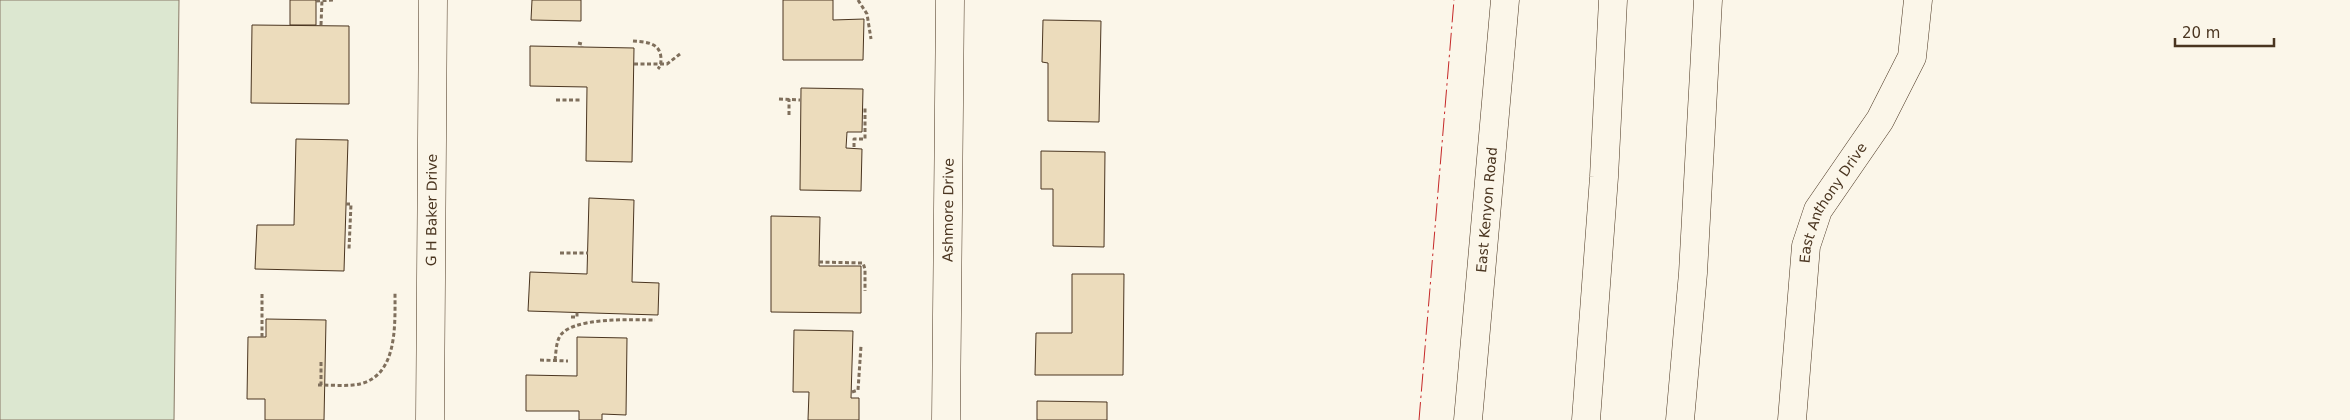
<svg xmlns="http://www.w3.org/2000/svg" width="2350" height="420" viewBox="0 0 2350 420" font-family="'DejaVu Sans',sans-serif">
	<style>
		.green { fill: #dce7d0; stroke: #887966 }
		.building { fill: #ecdcbc; stroke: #4a3520 }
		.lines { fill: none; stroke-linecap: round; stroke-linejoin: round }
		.minor-casing { stroke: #4a3520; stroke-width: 29 }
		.motorway-casing { stroke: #4a3520; stroke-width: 29 }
		.path { stroke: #7f6f5c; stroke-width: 3; stroke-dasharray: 4 2.5; stroke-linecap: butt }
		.minor { stroke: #fbf6e9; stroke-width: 28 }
		.motorway { stroke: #fbf6e9; stroke-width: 28 }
		.power { stroke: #c62828; stroke-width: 1; stroke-dasharray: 18 4 2.5 4; stroke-linecap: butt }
		.labels { text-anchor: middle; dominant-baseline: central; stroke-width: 4; stroke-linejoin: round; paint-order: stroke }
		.street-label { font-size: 14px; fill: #4a3520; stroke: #fbf6e9 }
	</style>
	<rect width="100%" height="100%" fill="#fbf6e9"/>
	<path class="green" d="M0,0H179L174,420H0Z"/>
	<path class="building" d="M290,0H316V25H290Z
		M532,0H581V21L531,20Z
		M783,0H833V20L864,19L863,60H783Z
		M1043,20L1101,21L1099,122L1048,121V63L1042,62Z
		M252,25L349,26V104L251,103Z
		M530,46L634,48L632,162L586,161L587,87L530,86Z
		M801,88L863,89L862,132H847L846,148L862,149L861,191L800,190Z
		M296,139L348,140L344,271L255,269L257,225H294Z
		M1041,151L1105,152L1104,247L1053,246V189H1041Z
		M589,198L634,200L632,282L659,283L658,315L528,311L530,272L587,274Z
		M771,216L820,217L819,266H861V313L771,312Z
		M1072,274H1124L1123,375H1035L1036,333H1072Z
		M266,319L326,320L324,420H265V399H247L248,337H266Z
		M794,330L853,331L851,398H859V420H808L809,392H793Z
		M577,337L627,338L626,415L602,414V420H579V411H526V375L577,376Z
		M1037,401L1107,402V420H1037Z"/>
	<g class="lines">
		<g class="minor-casing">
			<g id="minor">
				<path id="s1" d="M430,420L433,0"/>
				<path id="s2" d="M946,420L950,0"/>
				<path id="s3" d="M1468,420L1505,0"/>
				<path id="s4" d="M1792,420L1806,246L1818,210L1880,120L1912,57L1918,0"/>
			</g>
		</g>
		<g class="motorway-casing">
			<path id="motorway" d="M1586,420L1604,177L1613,0
				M1680,420L1693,273L1708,0"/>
		</g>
		<path class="path" d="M858,0L867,14L871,39
			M316,1L333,0
			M321,25L322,0
			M633,41C645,42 660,42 661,58C661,63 661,65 658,69
			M578,43L582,44V47
			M634,64H667L680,54
			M779,99L800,100
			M556,100H581
			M789,115V99
			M854,147V139H865V106
			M346,204H351L349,249
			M560,253H588
			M819,262L863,263L865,269V291
			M571,317H577V312
			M262,337V293
			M540,360L568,361
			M555,360C556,353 556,344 559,338C568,316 636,320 655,320
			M321,362V385
			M318,385C329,385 342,386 353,385C398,381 395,327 395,293
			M852,392L858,390L861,346"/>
		<use href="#minor" class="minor"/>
		<use href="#motorway" class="motorway"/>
		<path class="power" d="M1419,420L1454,0"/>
	</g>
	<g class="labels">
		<g class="street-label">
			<text stroke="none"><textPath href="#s4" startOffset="225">East Anthony Drive</textPath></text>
			<text stroke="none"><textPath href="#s1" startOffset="210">G H Baker Drive</textPath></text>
			<text stroke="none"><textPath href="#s2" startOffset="210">Ashmore Drive</textPath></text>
			<text stroke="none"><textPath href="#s3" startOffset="211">East Kenyon Road</textPath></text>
		</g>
	</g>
	<path d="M2175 38v8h99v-8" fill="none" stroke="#4a3520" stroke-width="2.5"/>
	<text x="2182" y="38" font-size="15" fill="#4a3520" stroke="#fbf6e9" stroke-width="4" paint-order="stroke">20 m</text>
</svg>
